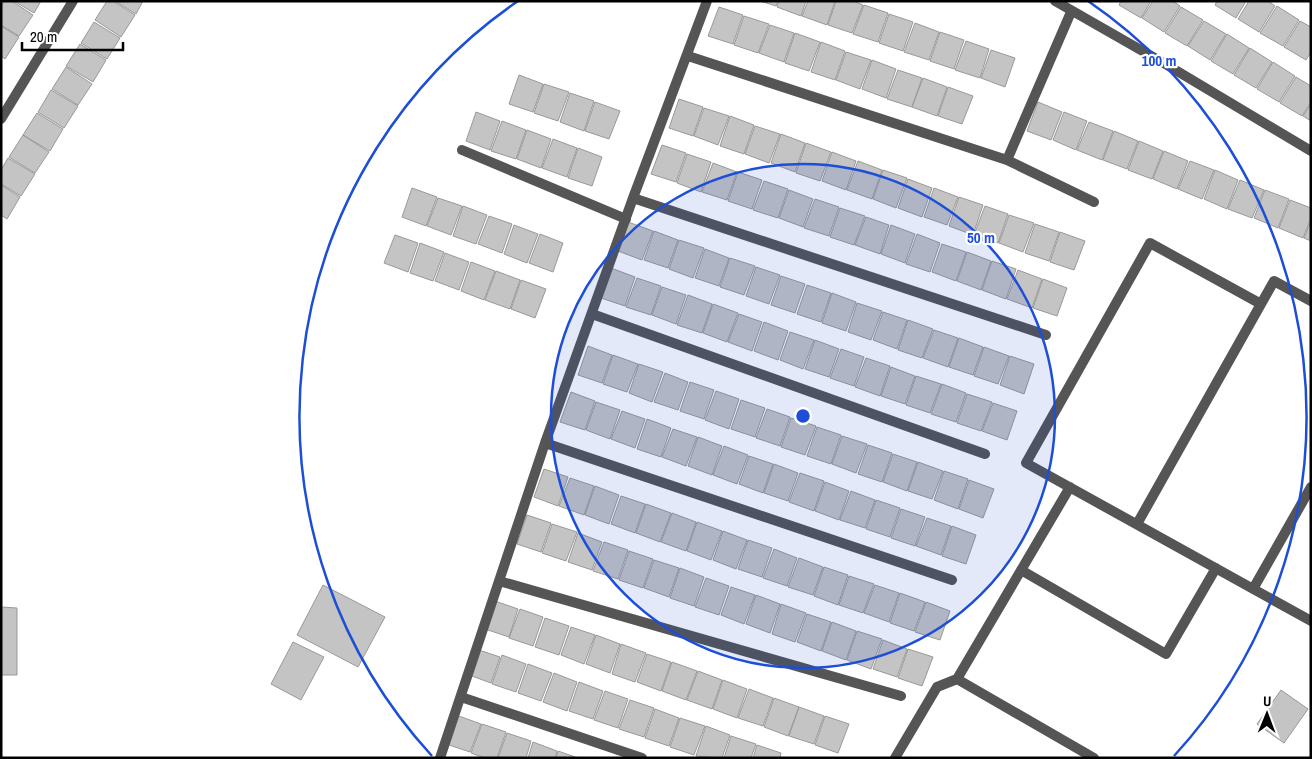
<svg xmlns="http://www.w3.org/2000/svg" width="1312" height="759" viewBox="0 0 1312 759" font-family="'Archivo Narrow',sans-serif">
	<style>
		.building { fill: #c4c4c4; stroke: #999 }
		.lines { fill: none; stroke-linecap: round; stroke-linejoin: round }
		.minor { stroke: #555; stroke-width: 10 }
		.ring { fill: none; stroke: #1d4ed8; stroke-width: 2.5 }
		.centre { fill: #1d4ed8; stroke: #fff; stroke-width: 2.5 }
		.ring-label { font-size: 15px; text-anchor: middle; font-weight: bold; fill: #1d4ed8; stroke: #fff; stroke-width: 4.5; stroke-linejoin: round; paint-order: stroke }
	</style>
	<rect width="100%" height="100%" fill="#fff"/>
	<path class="building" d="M5,1H12L33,15L19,36L1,25V6Z
		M14,1H41L34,13Z
		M107,1H113L135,15L121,37L95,20Z
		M115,1H143L136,14Z
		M760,1H778L776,6Z
		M779,1H806L801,16L777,7Z
		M808,1H835L827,25L802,16Z
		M836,1H853L863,5L852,33L828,25Z
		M1121,1H1151L1141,18L1119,5Z
		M1153,1H1173L1180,6L1164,32L1142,18Z
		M1217,1H1246L1236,18L1215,5Z
		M1249,1H1268L1275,6L1259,32L1238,19Z
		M864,5L888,13L878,42L853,34Z
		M1277,6L1299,20L1283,46L1260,33Z
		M719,7L743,15L733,44L708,36Z
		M1181,7L1203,20L1187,46L1165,33Z
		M889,14L913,22L903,51L879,43Z
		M744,16L769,24L758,53L734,45Z
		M1204,21L1226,34L1210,60L1188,46Z
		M1300,21L1311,27V52L1306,60L1284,47Z
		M94,22L120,38L107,59L81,43Z
		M915,23L939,32L929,60L904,52Z
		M770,25L794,33L784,62L759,53Z
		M1,26L19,37L5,59L1,56Z
		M940,32L964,40L954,69L930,61Z
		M795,33L820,42L809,71L785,63Z
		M1227,34L1249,48L1233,74L1211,61Z
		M966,41L989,49L980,78L955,70Z
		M821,42L845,51L835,80L811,72Z
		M80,44L106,60L93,82L66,66Z
		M1250,48L1272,62L1256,88L1234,75Z
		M991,50L1015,58L1005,87L981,78Z
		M846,52L871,60L860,89L836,80Z
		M872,60L896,69L886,98L862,89Z
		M1273,62L1295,76L1279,102L1257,89Z
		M66,67L92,84L78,105L52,89Z
		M898,70L922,78L912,107L887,99Z
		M519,75L543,84L533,112L509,104Z
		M1296,77L1311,86V102L1302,116L1280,103Z
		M923,78L947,87L937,116L912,107Z
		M544,84L569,92L558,121L534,113Z
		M948,87L973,96L962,124L938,116Z
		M51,90L78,106L64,128L38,112Z
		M570,93L594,101L584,131L560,122Z
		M679,99L703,107L693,136L669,128Z
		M595,102L620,111L609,139L585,131Z
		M1038,102L1062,112L1051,140L1027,131Z
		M1311,104V121L1303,116Z
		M704,108L729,116L718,145L694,136Z
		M476,112L500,121L490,150L466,141Z
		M1064,112L1087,121L1076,150L1053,140Z
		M37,113L63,129L50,151L23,135Z
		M730,116L754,125L744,154L720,146Z
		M502,121L526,130L516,159L491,151Z
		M1089,122L1113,131L1102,160L1077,150Z
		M755,126L780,134L769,163L745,154Z
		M527,130L551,139L541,168L517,159Z
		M1114,131L1138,141L1127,169L1103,160Z
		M781,134L805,143L795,172L771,163Z
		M23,135L49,152L35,173L9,157Z
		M553,139L577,148L567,177L542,168Z
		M1139,141L1163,151L1152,179L1128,170Z
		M806,143L831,152L820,181L796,173Z
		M662,145L686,153L676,182L651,174Z
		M578,148L602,157L592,186L568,178Z
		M1164,151L1188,161L1177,189L1153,179Z
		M832,152L856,161L846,190L822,181Z
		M687,154L711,162L701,192L677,183Z
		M8,158L35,174L21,196L1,184V170Z
		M858,161L882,170L872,199L847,190Z
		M1190,161L1214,170L1202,199L1178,189Z
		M713,163L737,172L727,200L702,192Z
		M883,170L907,178L896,208L873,199Z
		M1215,170L1238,180L1227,209L1204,199Z
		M738,172L762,180L752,209L728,201Z
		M908,179L932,188L922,217L898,208Z
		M1240,180L1264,190L1252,218L1228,209Z
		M764,181L788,189L778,218L753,210Z
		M1,185L20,197L7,219L1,215Z
		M412,188L437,197L426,226L402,217Z
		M934,188L958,197L947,225L924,217Z
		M789,190L813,199L803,227L779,218Z
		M1265,190L1289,199L1278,228L1254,218Z
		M959,197L983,205L973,235L949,226Z
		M438,198L462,206L451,235L427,226Z
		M815,199L839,207L829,236L804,228Z
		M1290,200L1311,208V218L1303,238L1279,228Z
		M463,206L487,215L476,244L453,236Z
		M985,206L1008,214L998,243L974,235Z
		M840,208L865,216L854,245L830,237Z
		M1009,215L1034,223L1023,252L999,243Z
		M489,216L512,224L502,253L478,244Z
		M866,217L889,225L880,254L855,245Z
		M1311,221V241L1304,238Z
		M628,222L653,231L642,260L618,251Z
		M1035,224L1059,232L1049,261L1025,253Z
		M514,225L538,234L527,263L504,254Z
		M891,225L915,234L905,263L881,254Z
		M654,231L678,240L668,268L644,260Z
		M1060,232L1085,241L1074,270L1050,262Z
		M540,234L563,243L553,272L529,263Z
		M917,234L940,243L930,272L906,264Z
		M395,235L418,243L408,272L384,263Z
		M679,240L704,248L693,278L669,269Z
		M420,243L444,252L433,281L410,273Z
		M942,244L966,252L956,281L932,272Z
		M705,249L729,258L719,286L695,278Z
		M967,252L991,261L981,290L957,281Z
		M445,253L469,262L459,290L435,281Z
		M730,258L755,266L744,295L720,287Z
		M992,261L1016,269L1006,299L982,290Z
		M471,262L495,271L484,300L461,291Z
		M756,267L780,275L769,304L746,296Z
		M611,268L635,277L625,306L601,298Z
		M1018,270L1042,279L1032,308L1007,299Z
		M496,271L520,280L510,309L485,300Z
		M781,276L805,284L795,313L771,305Z
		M637,278L661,286L651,315L626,307Z
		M1043,279L1067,288L1057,316L1033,308Z
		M521,280L546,289L535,318L511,309Z
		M807,285L831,293L821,322L797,314Z
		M662,287L686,295L676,324L652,315Z
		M832,293L856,302L846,331L822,323Z
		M688,295L712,304L702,333L677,325Z
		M857,303L882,311L871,340L848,332Z
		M713,304L738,313L727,342L703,333Z
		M883,312L907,320L897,349L873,340Z
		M739,314L762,322L752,351L728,342Z
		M908,320L933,329L922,358L898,350Z
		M764,322L788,331L778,360L754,351Z
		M934,330L958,338L948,367L923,358Z
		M790,332L814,340L803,369L780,360Z
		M959,338L983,347L973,375L949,367Z
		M815,340L839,349L829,377L805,369Z
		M588,346L612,355L602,383L578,375Z
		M984,347L1009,356L998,384L974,376Z
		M841,349L864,357L854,386L830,378Z
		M613,355L638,364L627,392L603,384Z
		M1010,356L1034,364L1024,394L1000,385Z
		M866,358L890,366L880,396L855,387Z
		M639,364L663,372L652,402L629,393Z
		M891,367L915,376L905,404L881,396Z
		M665,373L688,382L678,410L654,402Z
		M916,376L941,384L930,413L906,405Z
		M690,382L714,390L704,419L680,411Z
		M942,384L966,393L956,422L931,414Z
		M716,391L739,399L729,429L705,420Z
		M571,392L595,401L585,430L560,422Z
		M967,394L992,402L981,431L957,423Z
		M741,400L765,408L755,437L731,429Z
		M596,402L620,410L610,439L586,430Z
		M993,403L1017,411L1007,440L982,431Z
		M767,409L790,417L780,446L756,438Z
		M622,411L645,419L635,448L611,439Z
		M791,418L816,426L805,455L781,447Z
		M647,419L671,428L661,457L637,449Z
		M817,427L841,435L831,464L807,456Z
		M673,429L697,437L686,466L662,457Z
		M842,436L867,444L856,473L832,464Z
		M698,437L722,446L712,475L688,466Z
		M868,445L892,453L882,482L858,474Z
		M724,446L748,455L737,484L713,475Z
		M893,454L917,462L907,491L883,482Z
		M749,456L773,464L763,493L739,484Z
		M918,462L943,471L932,499L908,491Z
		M774,464L798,473L788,501L764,493Z
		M544,469L568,477L558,506L534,497Z
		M944,471L968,479L958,509L934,500Z
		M800,473L824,481L814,511L789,502Z
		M570,478L594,486L584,515L559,506Z
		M969,480L994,489L983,518L959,509Z
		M825,482L849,491L839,520L815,511Z
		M595,486L619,495L609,524L585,515Z
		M851,491L875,500L865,528L840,520Z
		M621,496L645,504L635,533L611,524Z
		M876,500L900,508L890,537L866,529Z
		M646,504L671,513L660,542L636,533Z
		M901,509L925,517L915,546L891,538Z
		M672,513L696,522L686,551L661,542Z
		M527,515L551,523L541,552L517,544Z
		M927,518L951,526L941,555L916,546Z
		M697,522L722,531L711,560L687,551Z
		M552,524L577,532L566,561L542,553Z
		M952,526L976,535L966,564L942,556Z
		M723,531L747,540L736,569L713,560Z
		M578,533L602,542L592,570L568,562Z
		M748,540L772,548L762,577L738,569Z
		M604,542L628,550L618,579L593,571Z
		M774,549L797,558L787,586L763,578Z
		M629,551L653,559L643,588L619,580Z
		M799,558L823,567L813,595L788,587Z
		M654,560L679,568L669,597L644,588Z
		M824,567L848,575L838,605L814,596Z
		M680,568L704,577L694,606L670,598Z
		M849,576L874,584L863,613L839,605Z
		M706,578L729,586L719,615L695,607Z
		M323,585L385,617L358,667L297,635Z
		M875,585L899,593L889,622L864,613Z
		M731,587L755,595L744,624L721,615Z
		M900,593L925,602L914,631L890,623Z
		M756,595L780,604L770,633L746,624Z
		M495,601L518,609L509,637L485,629Z
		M926,602L950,611L940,640L915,632Z
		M781,604L806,613L795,642L772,634Z
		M1,607L17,608V675H1Z
		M520,609L543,617L533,646L509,638Z
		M807,614L831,622L821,651L797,642Z
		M545,618L569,626L559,655L535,647Z
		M832,622L856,631L846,660L822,651Z
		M571,627L595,635L584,664L561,655Z
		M857,631L882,639L871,669L847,660Z
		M596,635L620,644L610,673L586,664Z
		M883,640L907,649L897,677L873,669Z
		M293,642L324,657L301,700L271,684Z
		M621,644L646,653L635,682L612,674Z
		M908,649L933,657L922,686L898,678Z
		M479,650L500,657L491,683L469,675Z
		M647,654L671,662L661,691L637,682Z
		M502,655L526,664L516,692L492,684Z
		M672,662L697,671L686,700L662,691Z
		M528,664L552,673L541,701L518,693Z
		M698,671L722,680L712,709L687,700Z
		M554,673L577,682L567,711L543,702Z
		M723,680L747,689L737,718L713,709Z
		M579,682L603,691L593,719L569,711Z
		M749,689L773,698L763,726L738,718Z
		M1281,690L1308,709L1284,743L1257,724Z
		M605,691L628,699L618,728L594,720Z
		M774,698L799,707L788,736L764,727Z
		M630,700L654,708L644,737L619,729Z
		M799,707L824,716L814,744L789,736Z
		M655,709L679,718L669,746L645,738Z
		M456,715L481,724L470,752L446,744Z
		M825,716L849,724L838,753L815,745Z
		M680,718L705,726L694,755L670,747Z
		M482,724L506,732L497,758H485L471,753Z
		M706,726L730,735L722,758L696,756Z
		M507,733L531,741L526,758H498Z
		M731,736L756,744L751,758H724Z
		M533,742L557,751L555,758H528Z
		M757,745L781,753L780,758H753Z
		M558,751L578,758H556Z"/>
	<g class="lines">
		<path class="minor" d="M1055,1L1167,65L1311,151
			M688,56L1007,160L1094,202
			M1,119L73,1
			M462,150L626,219
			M1007,160L1071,12
			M633,198L1046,335
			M1261,304L1274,281L1311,301
			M592,314L985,454
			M545,443L952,580
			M1137,524L1261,304L1150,243L1026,463C1121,515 1216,568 1311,621
			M1021,570L1166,654L1216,568
			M499,581L901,696
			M1253,589L1311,487
			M957,679L1094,758
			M461,697L642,758
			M440,758L545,443L633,198L707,1
			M895,758L937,687L957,679L1070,487"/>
	</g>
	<circle cx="803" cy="416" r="252" fill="#1d4ed8" fill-opacity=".12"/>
	<g class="ring">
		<circle cx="803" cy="416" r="252"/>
		<path d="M432 756A503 503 0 0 1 518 1M1088 1A503 503 0 0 1 1174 756"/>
	</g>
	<circle cx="803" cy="416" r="8" class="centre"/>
	<g class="ring-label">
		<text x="1159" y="66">100 m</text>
		<text x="981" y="243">50 m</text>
	</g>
	<rect width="1312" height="759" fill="none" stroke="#000000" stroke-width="5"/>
	<g transform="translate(1267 714) rotate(1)" stroke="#ffffff" stroke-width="4" paint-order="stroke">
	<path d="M0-4L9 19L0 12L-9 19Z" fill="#000000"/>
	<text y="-8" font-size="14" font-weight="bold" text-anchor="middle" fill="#000000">U</text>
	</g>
	<path d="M22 42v8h101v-8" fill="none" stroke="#000000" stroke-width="2.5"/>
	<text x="30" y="42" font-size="15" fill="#000000" stroke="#ffffff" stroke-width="4" paint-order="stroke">20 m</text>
</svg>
